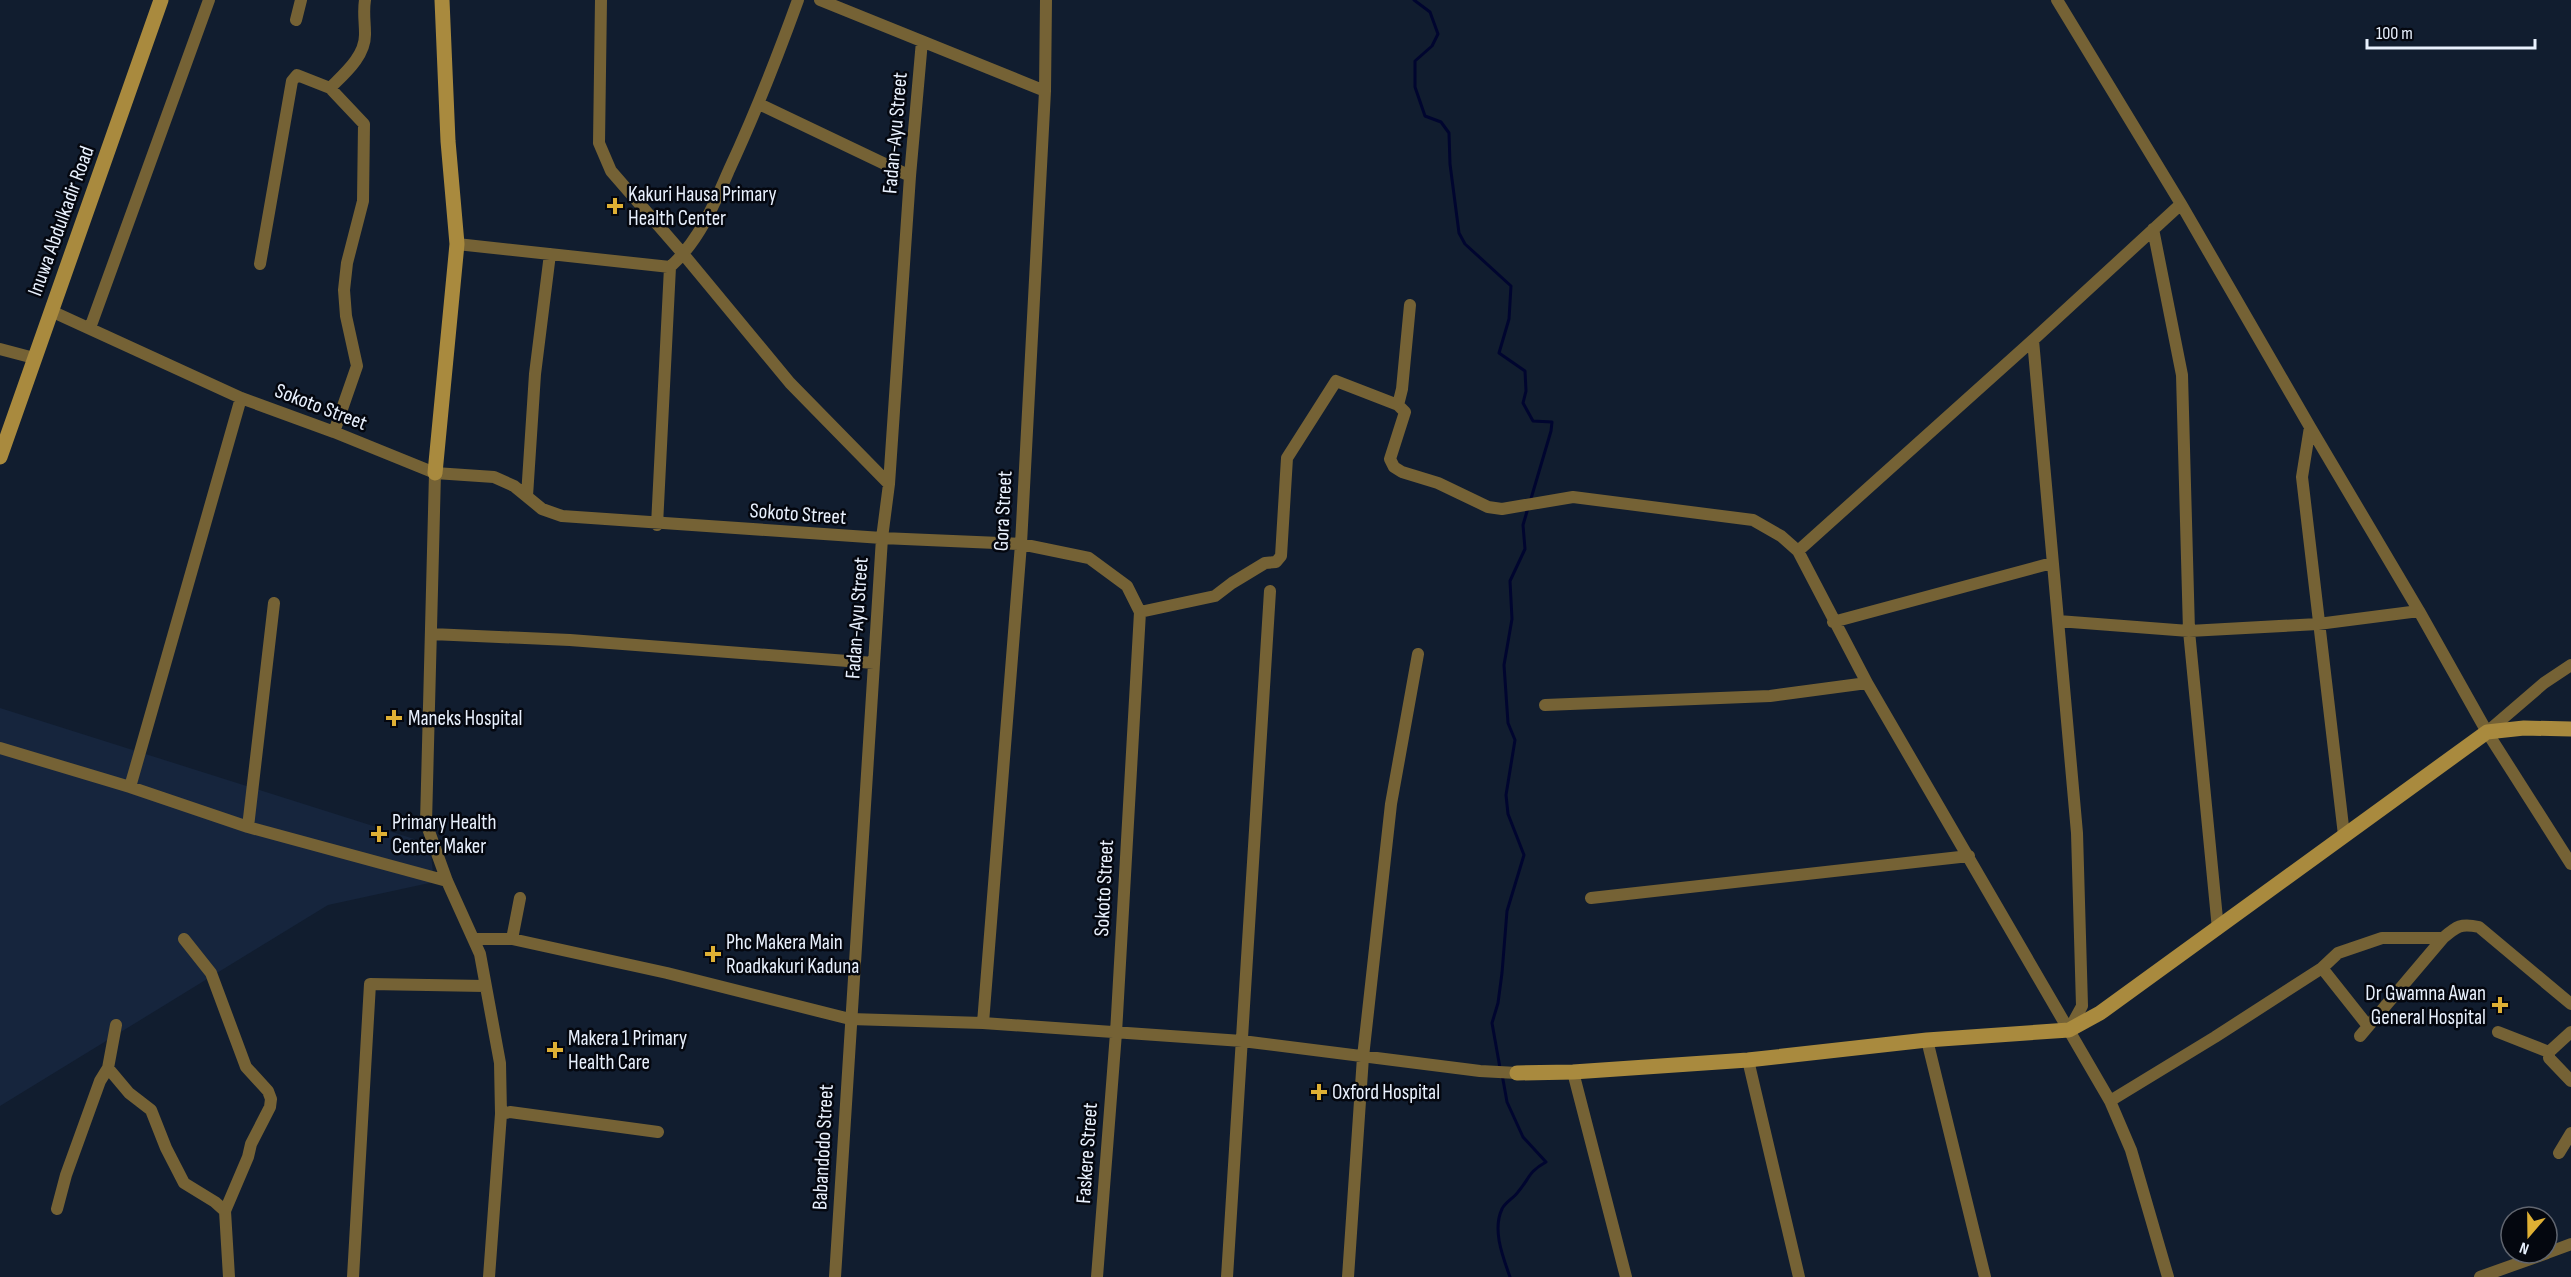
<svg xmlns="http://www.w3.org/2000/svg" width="2571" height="1277" viewBox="0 0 2571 1277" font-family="'Sofia Sans Condensed',sans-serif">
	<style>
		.built { fill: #16253d }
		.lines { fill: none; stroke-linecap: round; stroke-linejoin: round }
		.stream { stroke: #00052f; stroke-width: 3 }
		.street { stroke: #756235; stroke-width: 12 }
		.secondary { stroke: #a98a3e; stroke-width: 15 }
		.poi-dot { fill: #dfb034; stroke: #04070f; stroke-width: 2 }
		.labels { text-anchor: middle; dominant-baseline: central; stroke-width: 5; stroke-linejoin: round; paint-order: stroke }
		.street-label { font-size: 21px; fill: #e9f1fe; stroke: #04070f }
		.poi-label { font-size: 21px; fill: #e9f1fe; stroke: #04070f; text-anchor: start }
	</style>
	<rect width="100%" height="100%" fill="#111d2f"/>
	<path class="built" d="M0,708L430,844L434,882L328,905L0,1106Z"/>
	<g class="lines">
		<path class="stream" d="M1414,0L1430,12L1438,34L1432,46L1415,61V87L1425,116L1441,122L1449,133L1450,164L1459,233L1465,244L1511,286L1509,319L1499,353L1525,371L1526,391L1523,403L1533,421L1552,422L1551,431L1530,502
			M1500,1068L1492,1023L1498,1003L1502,973L1507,911L1524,855L1508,814L1506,795L1515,740L1508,723L1504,665L1512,619L1510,581L1525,549L1523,525L1528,508
			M1502,1074L1507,1102L1523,1137L1546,1162C1528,1172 1530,1178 1518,1192C1514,1198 1505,1202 1502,1209C1492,1230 1503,1257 1510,1277"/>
		<path class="street" d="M601,0L599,143L611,171L684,255L790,383L889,484
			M820,0L1045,91
			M2057,0L2181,204L2310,427L2419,611L2487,732L2571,864
			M296,20L301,0
			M330,88C344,74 366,56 365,33C365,22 363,12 365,0
			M759,104L910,176
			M2153,229L2182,375L2189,631L2218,929
			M457,244L670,267
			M260,264L292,81L297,75L330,88L364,124L363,201L347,263L344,290L346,316L357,366L334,432
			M1410,305L1402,389L1398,405L1405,412L1390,459L1394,467L1402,472L1438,483L1488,507L1502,509L1573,497L1753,520L1781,536L1798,551L1867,683L2110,1101L2131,1150L2168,1277
			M51,311L241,398L334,432L435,473L494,477L514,486L542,509L562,516L882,538L1021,544L1089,558L1127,586L1140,612L1116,1033L1097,1277
			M90,328L209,0
			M2033,340L2077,833L2082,1006L2069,1030
			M0,349L34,358
			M2310,427L2302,477L2344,835
			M435,473L426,823L447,881L480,954L500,1063L501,1114L489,1277
			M527,496L535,374L550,254
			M657,525L670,267C699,241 714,205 729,170C755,114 777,58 798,0
			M1798,551L2033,340L2181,204
			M1140,612L1215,596L1232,583L1265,563L1276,562L1281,556L1287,458L1336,381L1398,405
			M2058,621L2189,631L2318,624L2419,611
			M1833,622L2052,563
			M431,634L570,640L874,663
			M1545,705L1770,696L1867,683
			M2487,732L2544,683L2571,665
			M0,748L130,787L248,827L447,881
			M130,787L241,398
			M248,827L274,603
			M1591,898L1969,856
			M184,939L211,973L246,1067L268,1091L271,1099L270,1107L251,1144L248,1157L225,1211L229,1277
			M474,939H512L667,973L850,1019L983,1023L1242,1041L1480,1071L1517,1073
			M512,939L520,898
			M2322,968L2368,1026
			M983,1023L1021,544L1045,91L1046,0
			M2498,1032L2549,1052L2571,1032
			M2360,1036L2443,938C2457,926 2461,923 2479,927L2571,1004
			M1927,1040L1985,1277
			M2549,1052V1058L2571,1081
			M1748,1060L1799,1277
			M108,1068L116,1025
			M1573,1072L1626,1277
			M2110,1101L2215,1037L2322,968L2338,953L2382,938H2443
			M501,1114L510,1112L658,1132
			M2559,1153L2571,1133
			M57,1209L66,1175L100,1081L108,1068L129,1093L151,1110L166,1148L184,1183L215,1202L225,1211
			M2547,1253L2571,1244
			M353,1277L370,984L485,986
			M835,1277L882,538L889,484L910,176L922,41
			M1227,1277L1270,591
			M1348,1277L1363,1057L1391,804L1418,654
			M2480,1277L2547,1253"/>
		<path class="secondary" d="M0,457L161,0
			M435,473L457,244L448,141L442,0
			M1517,1073L1573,1072L1748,1060L1927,1040L2069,1030L2100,1013L2487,732L2524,728L2571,729"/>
	</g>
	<g class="poi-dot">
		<path d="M612 197h6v6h6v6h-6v6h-6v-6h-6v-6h6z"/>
		<path d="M391 709h6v6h6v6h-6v6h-6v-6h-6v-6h6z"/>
		<path d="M376 825h6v6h6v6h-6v6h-6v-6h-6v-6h6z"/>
		<path d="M710 945h6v6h6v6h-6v6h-6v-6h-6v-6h6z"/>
		<path d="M2497 996h6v6h6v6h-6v6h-6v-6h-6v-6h6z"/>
		<path d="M552 1041h6v6h6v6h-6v6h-6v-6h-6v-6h6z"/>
		<path d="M1316 1083h6v6h6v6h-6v6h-6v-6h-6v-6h6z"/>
	</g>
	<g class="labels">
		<g class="street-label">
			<text transform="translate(895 133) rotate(-85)">Fadan-Ayu Street</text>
			<text transform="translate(61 221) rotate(-70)">Inuwa Abdulkadir Road</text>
			<text transform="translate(321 407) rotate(21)">Sokoto Street</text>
			<text transform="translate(1003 511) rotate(-87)">Gora Street</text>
			<text transform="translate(798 514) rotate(4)">Sokoto Street</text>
			<text transform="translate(857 618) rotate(-86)">Fadan-Ayu Street</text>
			<text transform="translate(1104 888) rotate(-87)">Sokoto Street</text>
			<text transform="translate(823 1147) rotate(-87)">Babandodo Street</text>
			<text transform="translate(1087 1153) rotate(-86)">Faskere Street</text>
		</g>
		<g class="poi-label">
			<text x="628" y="194">Kakuri Hausa Primary<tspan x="628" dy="24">Health Center</tspan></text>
			<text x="408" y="718">Maneks Hospital</text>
			<text x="392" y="822">Primary Health<tspan x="392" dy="24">Center Maker</tspan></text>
			<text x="726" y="942">Phc Makera Main<tspan x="726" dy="24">Roadkakuri Kaduna</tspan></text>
			<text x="2486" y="993" text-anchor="end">Dr Gwamna Awan<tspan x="2486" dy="24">General Hospital</tspan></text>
			<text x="568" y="1038">Makera 1 Primary<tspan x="568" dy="24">Health Care</tspan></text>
			<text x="1332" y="1092">Oxford Hospital</text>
		</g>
	</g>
	<g transform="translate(2529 1235) rotate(200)"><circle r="28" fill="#04070f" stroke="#60656f" stroke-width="1.5"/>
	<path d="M0-4.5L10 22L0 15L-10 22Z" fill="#dfb034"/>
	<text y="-9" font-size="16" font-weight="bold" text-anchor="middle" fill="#e9f1fe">N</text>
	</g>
	<path d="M2367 39v9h168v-9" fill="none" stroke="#e9f1fe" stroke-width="3"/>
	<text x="2376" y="39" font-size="18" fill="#e9f1fe" stroke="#04070f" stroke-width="4.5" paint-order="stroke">100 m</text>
</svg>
